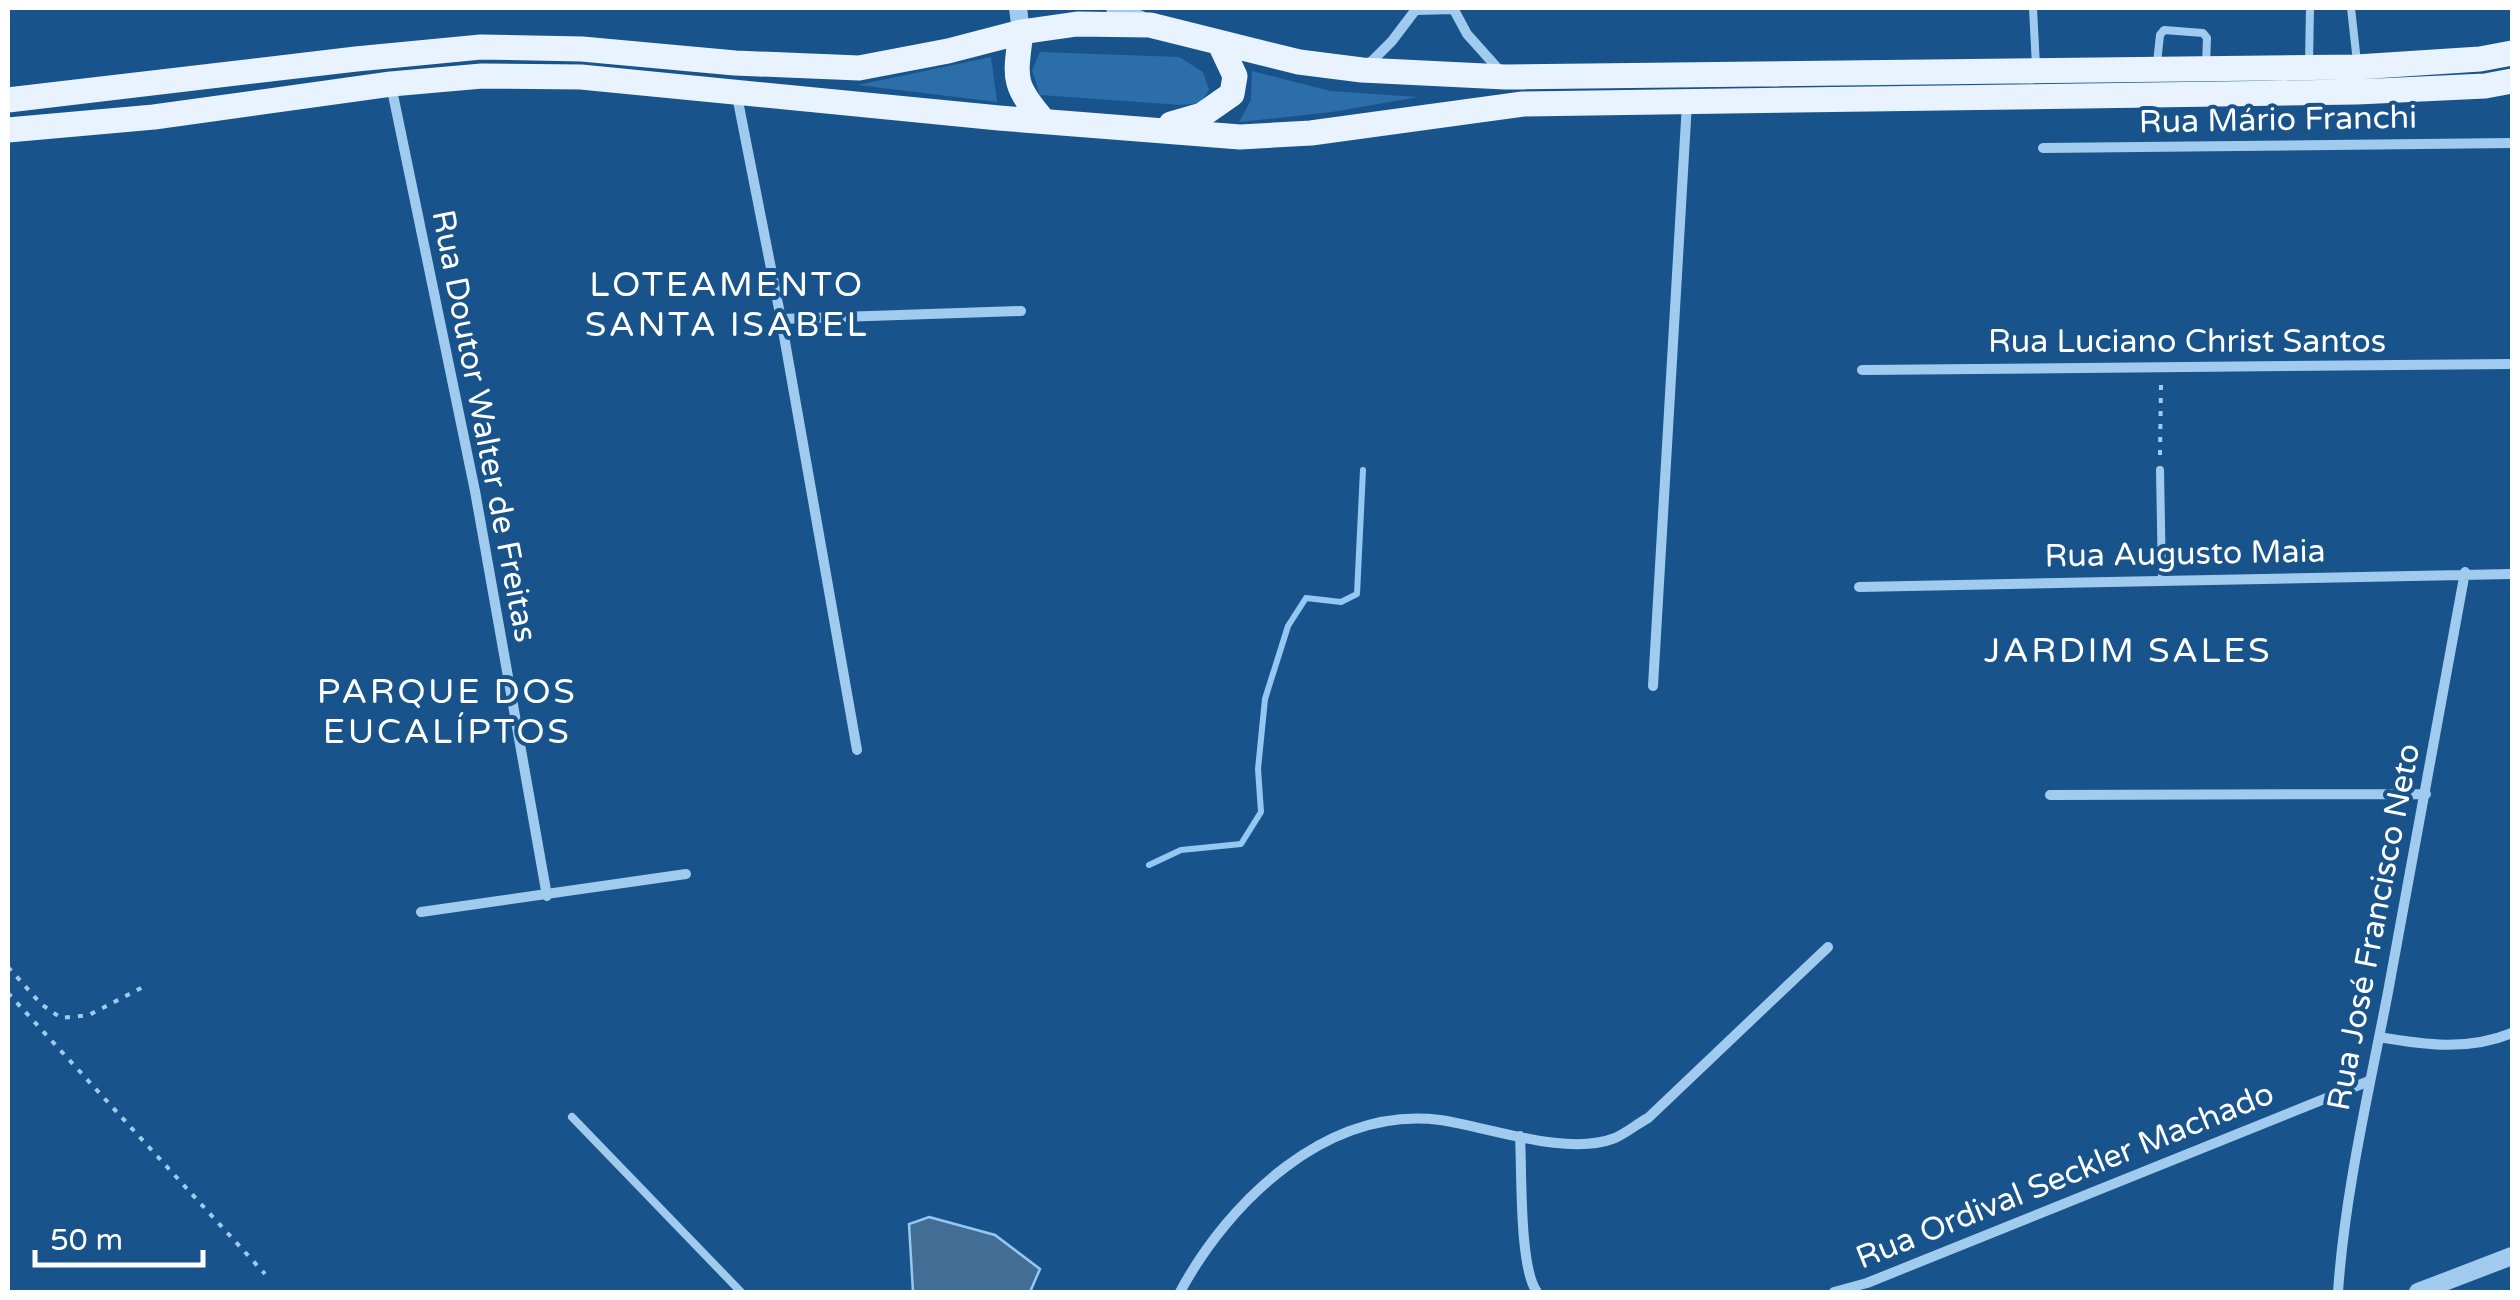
<svg xmlns="http://www.w3.org/2000/svg" width="2520" height="1300" viewBox="0 0 2520 1300" font-family="'Varela Round',sans-serif">
	<style>
		.green { fill: #2b6ea9 }
		.water { fill: #426d95; stroke: #94c7f1; stroke-width: 2.5 }
		.lines { fill: none; stroke-linecap: round; stroke-linejoin: round }
		.stream { stroke: #94c7f1; stroke-width: 6 }
		.path { stroke: #a1cbee; stroke-width: 4; stroke-dasharray: 5 8; stroke-linecap: butt }
		.service { stroke: #a1cbee; stroke-width: 8 }
		.minor { stroke: #a1cbee; stroke-width: 10 }
		.tertiary { stroke: #a1cbee; stroke-width: 18 }
		.primary { stroke: #e8f3ff; stroke-width: 25 }
		.labels { text-anchor: middle; dominant-baseline: central; stroke-width: 8; stroke-linejoin: round; paint-order: stroke }
		.street-label { font-size: 32px; fill: #fff; stroke: #18548b }
		.neighbourhood-label { font-size: 35px; letter-spacing: 2.5px; fill: #fff; stroke: #18548b }
	</style>
	<rect width="100%" height="100%" fill="#18548b"/>
	<path class="green" d="M1040,52L1179,57L1203,72L1209,90L1200,103L1181,105L1040,95L1032,70Z
		M991,57L997,102L858,85Z
		M1252,71L1330,91L1418,97L1332,112L1239,122L1251,100Z"/>
	<path class="water" d="M929,1217L995,1235L1040,1269L1030,1292H913L909,1224Z"/>
	<g class="lines">
		<path class="stream" d="M1149,865L1181,850L1241,844L1261,812L1258,769L1265,699L1288,626L1306,598L1341,602L1357,594L1363,470"/>
		<path class="path" d="M2160,455L2161,385
			M8,967L41,1004L61,1018L89,1015L143,987
			M8,993L265,1274"/>
		<path class="service" d="M2033,8L2036,67
			M2351,8L2357,62
			M2157,63L2160,35L2164,30L2203,33L2207,38L2206,64
			M2309,63L2310,8
			M2160,470L2162,580
			M572,1117L741,1292"/>
		<path class="minor" d="M1453,8L1467,34L1501,72
			M1417,10L1453,9
			M1366,67L1392,41L1417,8
			M391,85L475,491L547,896
			M737,96L781,319L857,750
			M2043,148L2512,143
			M781,319L1021,311
			M1862,370L2512,364
			M1859,587L2512,574
			M1653,686L1687,103
			M2050,795L2426,794
			M421,912L686,874
			M2379,1037C2425,1045 2468,1051 2512,1033
			M1520,1136C1522,1171 1519,1268 1537,1292
			M1180,1292C1229,1201 1327,1106 1440,1120C1489,1127 1567,1157 1615,1138C1626,1133 1637,1124 1648,1118L1828,947
			M1834,1292L1867,1283L2369,1081
			M2338,1292C2345,1191 2369,1091 2388,992C2415,852 2440,712 2465,572"/>
		<path class="tertiary" d="M1018,8L1021,32
			M1115,8L1145,22
			M2418,1292L2512,1256"/>
		<path class="primary" d="M1021,32C1015,79 1012,84 1044,121
			M8,100L356,59L481,47L582,49L735,63L859,68L948,51L1021,32L1077,24L1150,25L1299,62L1362,70L1505,77L2357,67L2480,59L2512,53
			M1171,124L1202,115L1232,94L1235,76L1219,42
			M8,130L154,117L391,84L482,76L581,77L999,118L1240,137L1311,133L1523,104L2357,92L2485,86L2512,81"/>
	</g>
	<g class="labels">
		<g class="street-label">
			<text transform="translate(2278 120) rotate(-1)">Rua Mário Franchi</text>
			<text x="2187" y="342">Rua Luciano Christ Santos</text>
			<text transform="translate(484 426) rotate(79)">Rua Doutor Walter de Freitas</text>
			<text transform="translate(2185 554) rotate(-1)">Rua Augusto Maia</text>
			<text transform="translate(2374 927) rotate(-79)">Rua José Francisco Neto</text>
			<text transform="translate(2065 1176) rotate(-22)">Rua Ordival Seckler Machado</text>
		</g>
		<g class="neighbourhood-label">
			<text x="727" y="285">LOTEAMENTO<tspan x="727" dy="40">SANTA ISABEL</tspan></text>
			<text x="2128" y="651">JARDIM SALES</text>
			<text x="447" y="692">PARQUE DOS<tspan x="447" dy="40">EUCALÍPTOS</tspan></text>
		</g>
	</g>
	<rect width="2520" height="1300" fill="none" stroke="#ffffff" stroke-width="20"/>
	<path d="M35 1250v15h168v-15" fill="none" stroke="#ffffff" stroke-width="5"/>
	<text x="50" y="1250" font-size="30" fill="#ffffff" stroke="#18548b" stroke-width="8" paint-order="stroke">50 m</text>
</svg>
